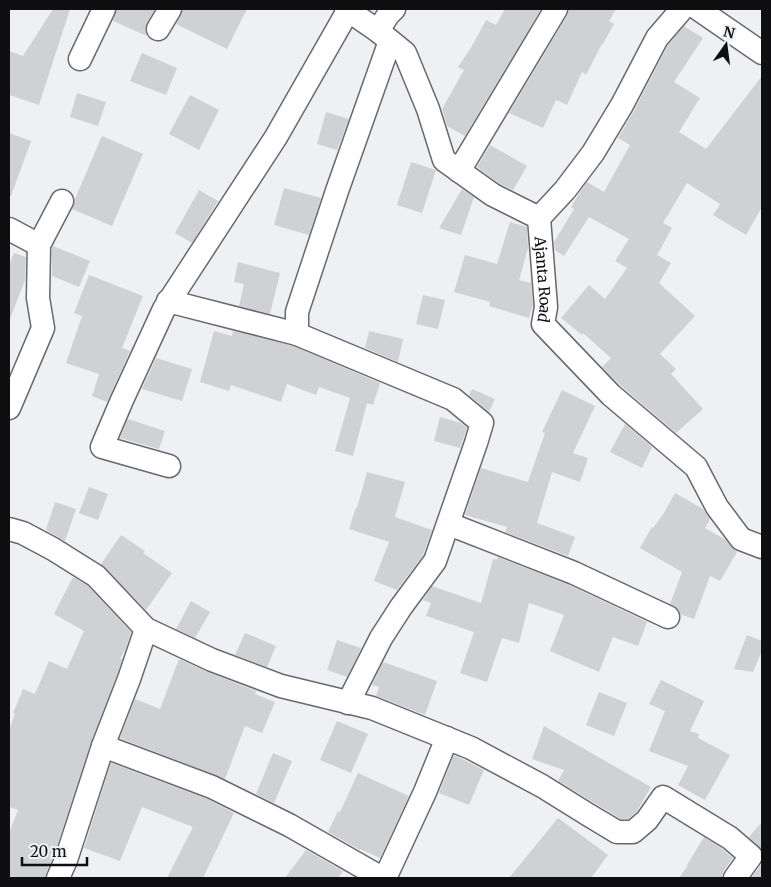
<svg xmlns="http://www.w3.org/2000/svg" width="771" height="887" viewBox="0 0 771 887" font-family="Merriweather,serif">
	<style>
		.building { fill: #d0d1d4 }
		.lines { fill: none; stroke-linecap: round; stroke-linejoin: round }
		.street-casing { stroke: #68696c; stroke-width: 25 }
		.street { stroke: #fff; stroke-width: 22 }
		.labels { text-anchor: middle; dominant-baseline: central; stroke-width: 4.5; stroke-linejoin: round; paint-order: stroke }
		.street-label { font-size: 15px; fill: #0f0f11; stroke: #eff0f4 }
	</style>
	<rect width="100%" height="100%" fill="#eff0f4"/>
	<path class="building" d="M53,9H70L39,105L9,95V51L23,56Z
		M117,9H155L147,23L145,29L147,36L113,21Z
		M183,9H247L227,49L176,24L181,15Z
		M505,9H541L465,136L447,126L442,109L464,70L458,67L472,46L486,20L496,25Z
		M569,9H616L609,21L614,24L603,44H602L586,75L582,72L567,105L556,100L543,128L509,113L567,16Z
		M684,26L703,38L674,82L700,98L679,132L706,149L762,76V207L746,235L713,215L720,204L687,183L663,223L672,228L657,255L671,263L659,283L695,316L660,354L676,369L671,374L703,409L676,433L620,385L602,367L611,358L583,333L582,335L561,318L589,285L605,299L627,268L615,261L629,239L589,217L564,256L555,250L554,242L574,209L571,207L578,195L587,182L604,192L630,145L618,138L634,111L668,45Z
		M142,53L177,68L166,95L130,81Z
		M77,93L106,102L98,126L70,117Z
		M190,95L219,110L199,150L169,134Z
		M326,112L349,119L337,150L317,144Z
		M9,133L31,141L11,196H9Z
		M102,136L143,154L112,226L72,209L75,199Z
		M490,145L527,166L513,190L500,184L477,167Z
		M411,162L436,170L422,213L397,205Z
		M284,188L321,198L309,235L274,225Z
		M462,189L474,197L461,235L439,228Z
		M199,190L218,201L192,243L175,233Z
		M510,222L527,227L528,248L519,280L531,283L533,305L529,318L489,306L490,302L454,292L465,255L497,264Z
		M53,246L90,261L79,287L52,276V249Z
		M14,253L26,257L25,280L10,319H9V265Z
		M238,262L280,273L270,314L239,306L244,284L234,282Z
		M89,275L143,296L122,348L130,351L107,402L92,396L99,374L66,363L82,316L74,313Z
		M423,295L445,300L438,329L416,324Z
		M214,331L232,336L233,331L293,346L380,383L373,405L367,403L353,456L335,451L350,398L319,387L316,395L287,384L281,402L231,385L229,391L200,382Z
		M369,331L403,339L398,362L365,348Z
		M156,358L192,369L182,401L142,389Z
		M472,389L495,399L489,412L469,395Z
		M562,390L595,406L573,453L588,458L580,482L552,472L537,523L575,537L568,556L505,532L507,527L465,515L481,468L528,482L545,433L542,432Z
		M440,417L461,423L467,428L460,448L434,441Z
		M128,419L165,431L159,449L120,438Z
		M625,424L652,447L642,468L610,452Z
		M367,472L405,482L395,517L432,530L423,555L397,590L374,581L389,542L349,529L356,507L357,508Z
		M89,487L108,494L98,520L79,513Z
		M675,493L703,509L710,519L705,528L726,540L731,547L737,552L720,581L710,576L694,619L680,614L678,609L670,604L682,572L640,548L652,527L653,528L664,513Z
		M55,502L76,509L65,541L46,530Z
		M121,535L145,551L143,553L172,573L146,610L101,564Z
		M498,557L569,585L647,622L638,646L613,637L599,672L550,651L564,615L529,603L519,643L502,638L487,682L460,673L474,632L426,616L431,603L423,600L432,586L481,603L493,559L497,560Z
		M73,577L88,586L131,632L126,648L120,659H122L117,675L91,742L54,855L46,873L45,878H9V833L18,810L9,807V730L15,714L13,713L23,689L35,694L49,661L67,669L84,631L54,614Z
		M191,601L210,612L195,638L176,629Z
		M245,633L276,646L267,667L235,655Z
		M747,635L762,641V650L753,672L734,669Z
		M337,640L361,648L347,677L327,670Z
		M179,659L207,672L256,691L255,694L275,702L262,733L245,726L225,779L120,738L135,699L160,709Z
		M383,662L437,681L425,715L376,696L379,687L372,685Z
		M661,680L704,701L690,731L699,734L698,738L730,755L705,800L678,785L688,766L649,751L665,711L649,704Z
		M599,692L627,703L614,736L586,725Z
		M337,721L368,734L351,773L320,760Z
		M544,726L651,787L637,811L628,819H621L558,781L564,770L532,759Z
		M273,753L292,761L274,803L256,794Z
		M454,755L484,770L469,805L439,793Z
		M111,763L207,799L234,813L203,878H167L193,827L142,807L120,861L84,848Z
		M358,773L409,796L380,858L360,849V850L328,832L338,811L340,812Z
		M558,818L608,855L591,878H509Z
		M762,822V850L749,837Z
		M704,837L722,849L733,858L724,870L722,878H679L688,865H687Z
		M306,850L343,871L338,878H285Z
		M762,862V878H751L762,864Z"/>
	<g class="lines">
		<g class="street-casing">
			<g id="street">
				<path id="s1" d="M346,9L378,31L405,53L428,109L444,160L493,195L539,218L546,307L543,324L611,395L696,467L717,507L741,539L762,547"/>
				<path d="M698,9L762,53"/>
				<path d="M158,29L170,9"/>
				<path d="M378,31L388,15L394,9"/>
				<path d="M80,59L104,9"/>
				<path d="M459,171L556,9"/>
				<path d="M539,218L565,190L593,153L622,105L657,38L682,9"/>
				<path d="M9,229L39,245"/>
				<path d="M168,301L297,334"/>
				<path d="M9,408L43,328L38,298L39,245L62,201"/>
				<path d="M169,466L102,447L122,400L164,309L276,137L349,9"/>
				<path d="M449,524L574,573L668,617"/>
				<path d="M9,529L23,533L53,549L96,576L146,629L212,660L281,686L372,708L471,748L542,786L587,814L617,832H633L647,820L663,797L730,838L751,856L735,878"/>
				<path d="M348,703L381,638L401,607L435,561L476,443L482,423L453,399L297,334V312L337,191L390,41"/>
				<path d="M103,746L212,787L289,825L382,878"/>
				<path d="M58,878L66,860L103,746L129,679L146,629"/>
				<path d="M385,878L425,792L447,738"/>
			</g>
		</g>
		<use href="#street" class="street"/>
	</g>
	<g class="labels">
		<g class="street-label">
			<text stroke="none"><textPath href="#s1" startOffset="361">Ajanta Road</textPath></text>
		</g>
	</g>
	<rect width="771" height="887" fill="none" stroke="#0f0f11" stroke-width="20"/>
	<g transform="translate(726 45) rotate(14)" stroke="#eff0f4" stroke-width="4" paint-order="stroke">
	<path d="M0-4L9 19L0 12L-9 19Z" fill="#0f0f11"/>
	<text y="-8" font-size="14" font-weight="bold" text-anchor="middle" fill="#0f0f11">N</text>
	</g>
	<path d="M22 857v8h65v-8" fill="none" stroke="#0f0f11" stroke-width="2.5"/>
	<text x="30" y="857" font-size="15" fill="#0f0f11" stroke="#eff0f4" stroke-width="4" paint-order="stroke">20 m</text>
</svg>
